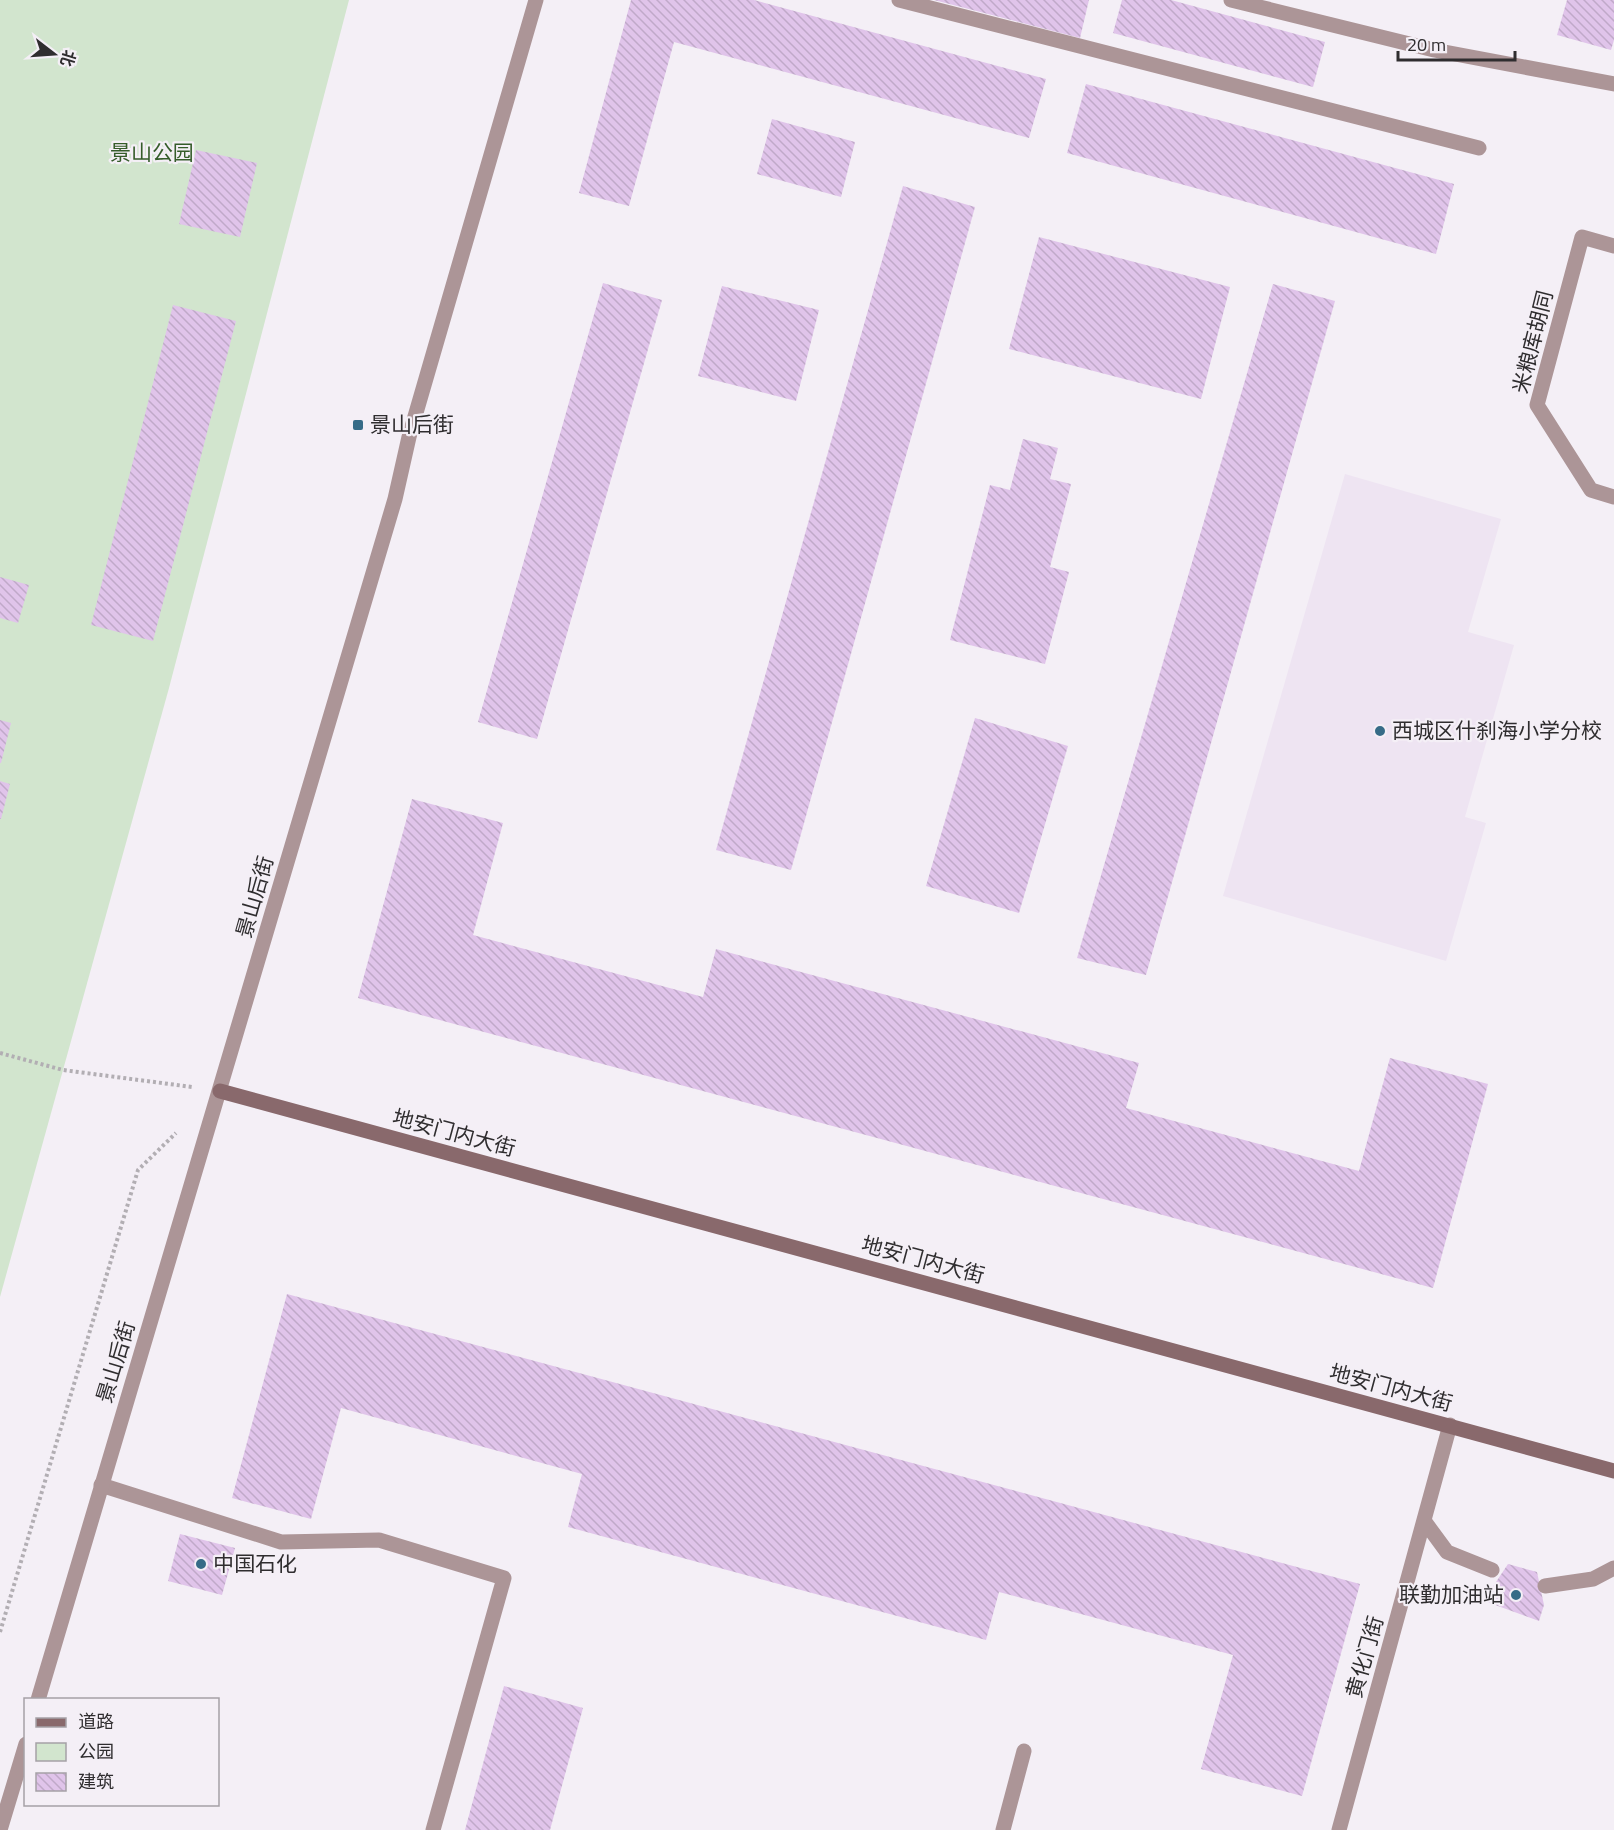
<svg xmlns="http://www.w3.org/2000/svg" width="1614" height="1830" font-family="'Titillium Web','Noto Sans SC',sans-serif">
	<style>
		.built { fill: #eee4f2 }
		.park { fill: #d2e5ce }
		.building { fill: url(#building-back-hatch) }
		.lines { fill: none; stroke-linecap: round; stroke-linejoin: round }
		.path { stroke: #b2aeb3; stroke-width: 4; stroke-dasharray: 3 3; stroke-linecap: butt }
		.service { stroke: #ac9597; stroke-width: 15 }
		.tertiary { stroke: #ac9597; stroke-width: 15 }
		.secondary { stroke: #89696c; stroke-width: 15 }
		.poi-dot { fill: #366b87; stroke: #f4eff6; stroke-width: 2 }
		.labels { text-anchor: middle; stroke-width: 4.5; stroke-linejoin: round; paint-order: stroke }
		.park-label { font-size: 21px; fill: #355c2a; stroke: #f4eff6 }
		.street-label { font-size: 21px; fill: #2f2d2f; stroke: #f4eff6 }
		.poi-label { font-size: 21px; fill: #2f2d2f; stroke: #f4eff6; text-anchor: start }
	</style>
	<defs>
		<pattern id="building-back-hatch" width="6" height="6" patternUnits="userSpaceOnUse" patternTransform="scale(1.5)"><rect width="6" height="6" fill="#e0c4ea"/><path d="M-1 5l2 2M0 0l6 6M5-1l2 2" fill="none" stroke="#c0a9c9"/></pattern>
	</defs>
	<rect width="100%" height="100%" fill="#f4eff6"/>
	<path class="built" d="M1345 474 1501 519 1468 632 1514 645 1465 817 1486 823 1446 961 1223 896Z"/>
	<path class="park" d="M0 0H349L169 688 0 1297Z"/>
	<g class="building">
		<path d="M631 0H754L1046 79 1029 138 674 42 629 206 579 193Z"/>
		<path d="M934 0H1089L1080 38Z"/>
		<path d="M1122 0H1171L1325 42 1313 87 1113 33Z"/>
		<path d="M1567 0H1614V40L1611 50 1557 35Z"/>
		<path d="M1086 84 1454 184 1436 254 1067 153Z"/>
		<path d="M772 119 855 142 841 197 757 174Z"/>
		<path d="M196 150 257 163 240 237 179 224Z"/>
		<path d="M903 186 975 207 791 870 716 850Z"/>
		<path d="M1039 237 1230 287 1201 399 1009 349Z"/>
		<path d="M603 283 662 300 537 739 478 722Z"/>
		<path d="M1273 284 1335 301 1146 975 1077 958Z"/>
		<path d="M722 286 819 310 796 401 698 376Z"/>
		<path d="M173 305 236 321 153 641 91 625Z"/>
		<path d="M1023 439 1058 448 1050 479 1071 484 1050 567 1069 572 1045 664 950 640 990 485 1010 490Z"/>
		<path d="M0 577 29 585 18 623 0 618Z"/>
		<path d="M975 718 1068 746 1019 913 926 886Z"/>
		<path d="M0 720 11 723 1 763H0Z"/>
		<path d="M0 781 10 784 1 819H0Z"/>
		<path d="M412 799 503 823 473 935 703 997 716 949 1139 1063 1126 1108 1359 1171 1390 1058 1488 1084 1433 1288 358 998Z"/>
		<path d="M287 1294 1360 1584 1302 1796 1201 1769 1233 1655 999 1592 986 1640 568 1527 582 1474 341 1408 311 1519 232 1498Z"/>
		<path d="M180 1534 235 1548 222 1595 168 1581Z"/>
		<path d="M1508 1564 1537 1572 1544 1605 1539 1621 1487 1602 1492 1588Z"/>
		<path d="M504 1686 583 1708 550 1830H465Z"/>
	</g>
	<g class="lines">
		<g class="path">
			<path d="M0 1053 63 1070 192 1087"/>
			<path d="M0 1632 138 1170 176 1133"/>
		</g>
		<g class="service">
			<path d="M899 0 1479 148"/>
			<path d="M1231 0 1434 50 1614 84"/>
			<path d="M1614 246 1582 237 1537 405 1591 490 1614 497"/>
			<path d="M101 1485 281 1542 379 1540 504 1578 433 1830"/>
			<path d="M1425 1522 1447 1552 1492 1570"/>
			<path d="M1545 1586 1593 1579 1614 1568"/>
			<path d="M1003 1830 1024 1751"/>
			<path d="M1339 1830 1450 1425"/>
		</g>
		<g class="tertiary">
			<path d="M38 1700 395 499 409 437 536 0"/>
			<path d="M0 1830 26 1744"/>
		</g>
		<path class="secondary" d="M220 1091 1614 1471"/>
	</g>
	<g class="poi-dot">
		<rect x="352" y="419" width="12" height="12" rx="3"/>
		<circle cx="1380" cy="731" r="6"/>
		<circle cx="201" cy="1564" r="6"/>
		<circle cx="1516" cy="1595" r="6"/>
	</g>
	<g class="labels">
		<g class="park-label">
			<text x="152" y="160">景山公园</text>
		</g>
		<g class="street-label">
			<text transform="translate(1533 342) rotate(-76)" y="7">米粮库胡同</text>
			<text transform="translate(255 897) rotate(-74)" y="7">景山后街</text>
			<text transform="translate(454 1133) rotate(15)" y="7">地安门内大街</text>
			<text transform="translate(923 1260) rotate(15)" y="7">地安门内大街</text>
			<text transform="translate(116 1362) rotate(-73)" y="7">景山后街</text>
			<text transform="translate(1391 1388) rotate(15)" y="7">地安门内大街</text>
			<text transform="translate(1365 1657) rotate(-74)" y="7">黄化门街</text>
		</g>
		<g class="poi-label">
			<text x="370" y="432">景山后街</text>
			<text x="1392" y="738">西城区什刹海小学分校</text>
			<text x="213" y="1571">中国石化</text>
			<text x="1504" y="1602" text-anchor="end">联勤加油站</text>
		</g>
	</g>
	<rect x="24" y="1698" width="195" height="108" fill="#f4eff6" stroke="#a5a1a6" stroke-width="1.5"/>
	<rect x="36" y="1718" width="30" height="9" fill="#89696c" stroke="#a5a1a6" stroke-width="1.5"/>
	<text x="78" y="1728" font-size="18" fill="#2f2d2f">道路</text>
	<rect x="36" y="1743" width="30" height="18" fill="#d2e5ce" stroke="#a5a1a6" stroke-width="1.5"/>
	<text x="78" y="1758" font-size="18" fill="#2f2d2f">公园</text>
	<rect x="36" y="1773" width="30" height="18" fill="url(#building-back-hatch)" stroke="#a5a1a6" stroke-width="1.5"/>
	<text x="78" y="1788" font-size="18" fill="#2f2d2f">建筑</text>
	<g transform="translate(54 54) rotate(107)" stroke="#f4eff6" stroke-width="4.5" paint-order="stroke">
	<path d="M0-4.5L10 22L0 15L-10 22Z" fill="#2f2d2f"/>
	<text y="-9" font-size="16" font-weight="bold" text-anchor="middle" fill="#2f2d2f">北</text>
	</g>
	<path d="M1398 51v9h117v-9" fill="none" stroke="#2f2d2f" stroke-width="3"/>
	<text x="1407" y="51" font-size="18" fill="#2f2d2f" stroke="#f4eff6" stroke-width="4.5" paint-order="stroke">20 m</text>
</svg>
